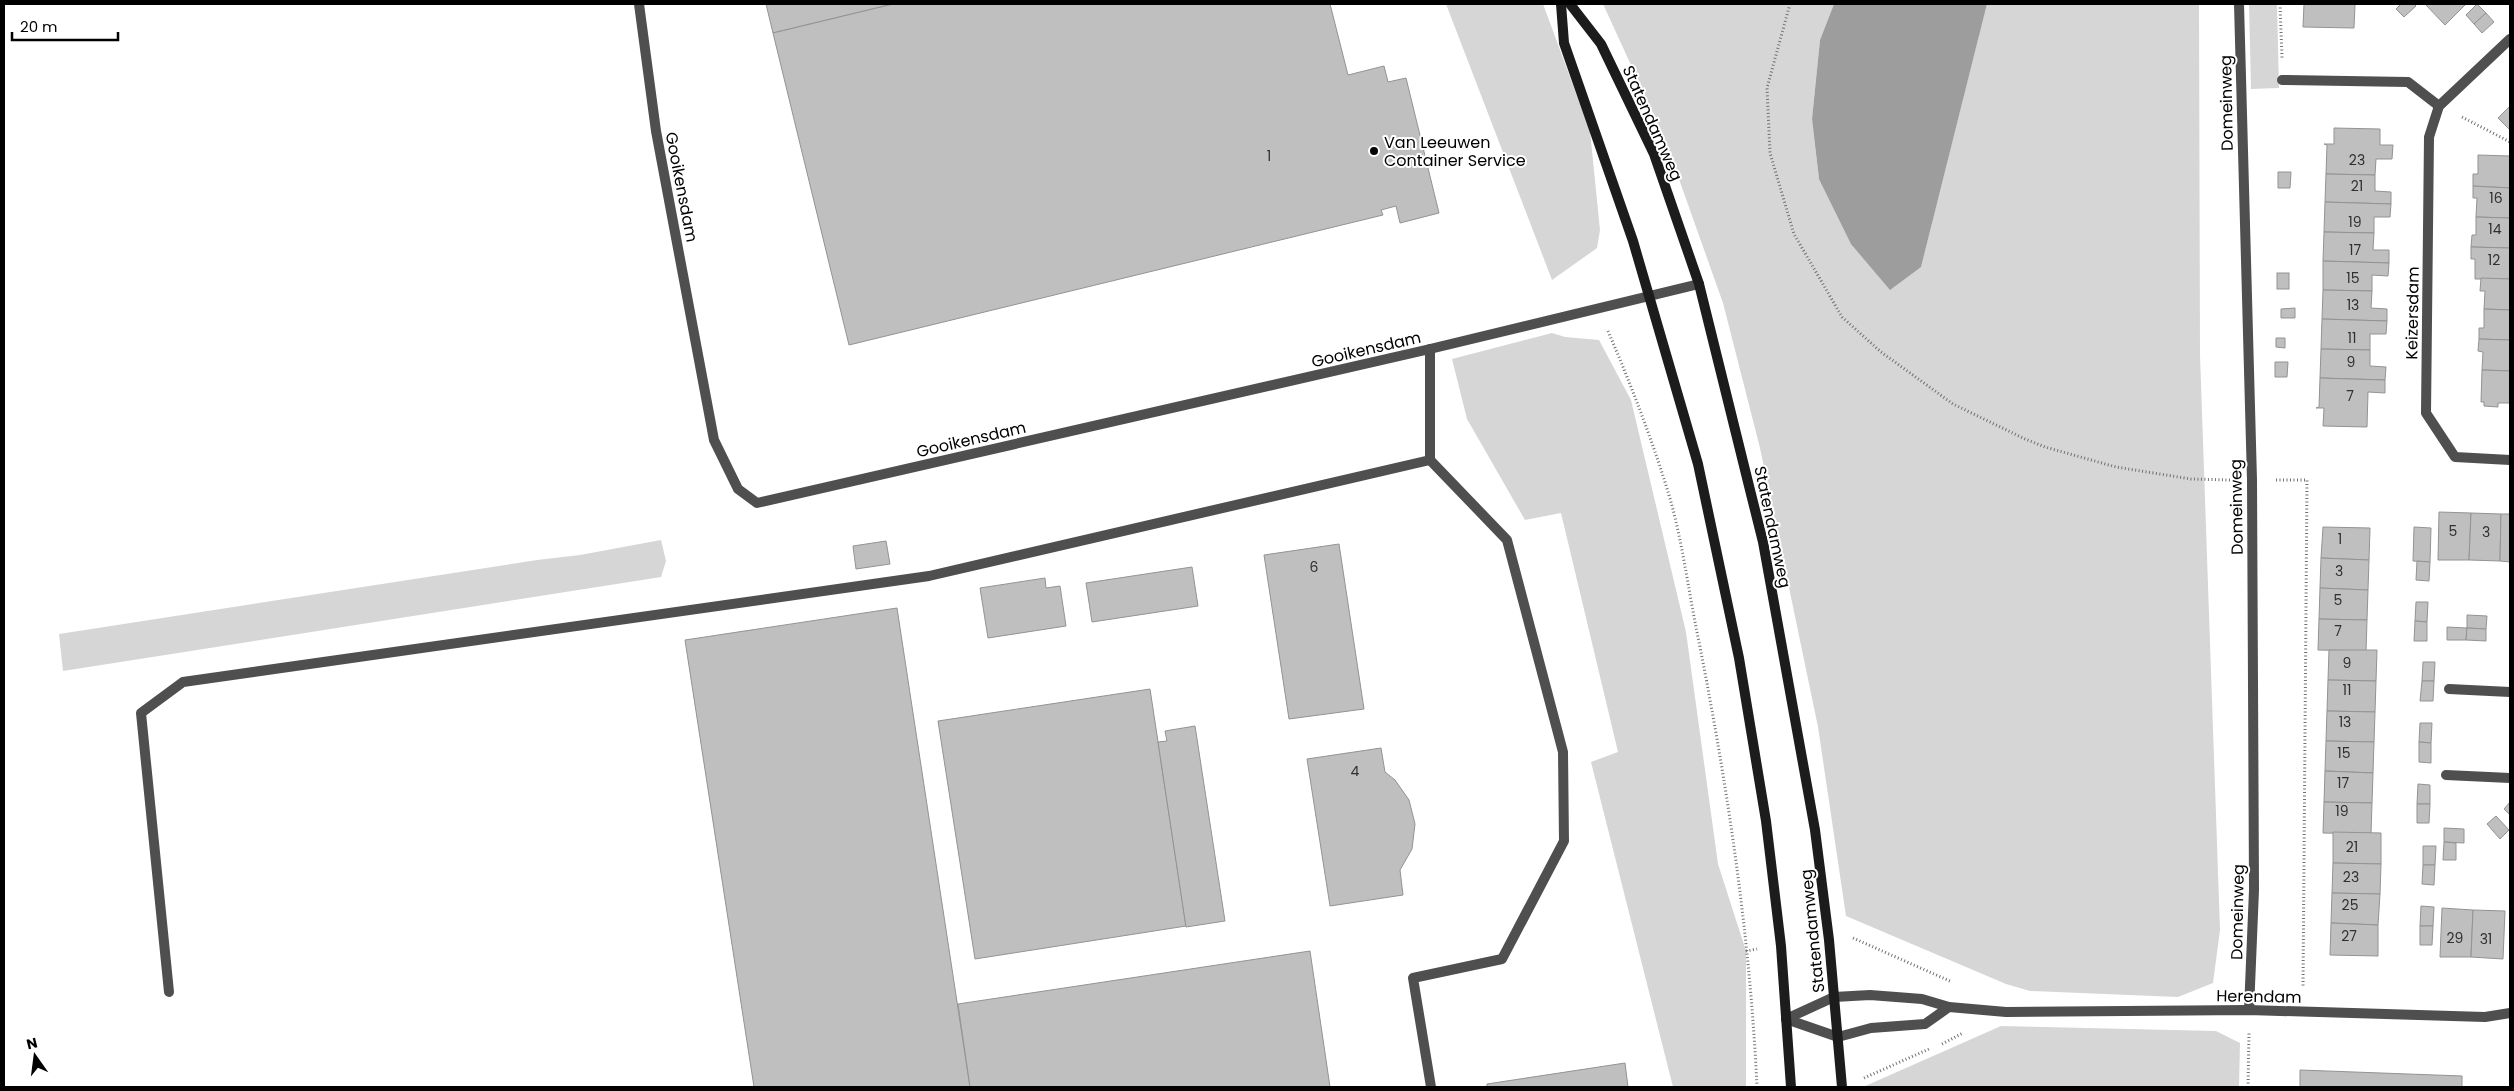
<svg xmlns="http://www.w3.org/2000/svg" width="2514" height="1091" font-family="Poppins,sans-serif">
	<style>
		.green { fill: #d6d6d6 }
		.water { fill: #9d9d9d }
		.building { fill: #bfbfbf; stroke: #939393 }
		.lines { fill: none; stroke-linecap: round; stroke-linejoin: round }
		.path { stroke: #717171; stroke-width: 3; stroke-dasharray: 1 2.5; stroke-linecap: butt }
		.lane { stroke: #4f4f4f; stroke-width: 10 }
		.street { stroke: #4f4f4f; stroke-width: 10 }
		.secondary { stroke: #1c1c1c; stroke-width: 10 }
		.poi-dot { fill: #000; stroke: #fff; stroke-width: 2 }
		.labels { text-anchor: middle; stroke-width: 4; stroke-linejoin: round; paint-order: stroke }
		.number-label { font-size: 14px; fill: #303030 }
		.street-label { font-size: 16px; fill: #000; stroke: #fff }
		.poi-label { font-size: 16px; fill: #000; stroke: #fff; text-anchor: start }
	</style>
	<rect width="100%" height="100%" fill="#fff"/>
	<g class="green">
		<path d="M1446 4H1543L1590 131 1600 230 1597 248 1552 280Z"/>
		<path d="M1603 4H1834L1820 40 1812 119 1819 179 1921 266 1987 4H2199L2200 355 2220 930 2213 983 2178 997 2030 991 2006 984 1846 916 1818 727 1760 448 1723 303 1664 137Z"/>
		<path d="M2249 4H2277L2279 88 2251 89Z"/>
		<path d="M1552 333 1565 337 1599 340 1631 400 1686 632 1718 864 1746 951V1087H1673L1591 762 1618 752 1561 513 1525 520 1467 419 1452 359Z"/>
		<path d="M661 540 666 561 661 577 63 671 59 634 537 560 580 555Z"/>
		<path d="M2001 1026 2216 1031 2240 1043 2239 1087H1863Z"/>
	</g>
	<path class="water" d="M1834 4H1987L1921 267 1890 290 1851 244 1819 179 1812 119 1820 40Z"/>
	<g class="building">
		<path d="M766 4H893L773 33Z"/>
		<path d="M893 4H1330L1348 75 1384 66 1388 82 1406 78 1439 213 1400 223 1396 206 1381 210 1383 215 849 345 773 33Z"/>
		<path d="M2304 4H2355L2354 28 2303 27Z"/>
		<path d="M2401 4H2414L2416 6 2404 17 2396 9Z"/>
		<path d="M2425 4H2466L2445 25Z"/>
		<path d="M2477 4 2486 13 2474 24 2466 15Z"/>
		<path d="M2486 13 2494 22 2482 33 2474 24Z"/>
		<path d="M2510 106V130L2498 118Z"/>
		<path d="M2334 128 2380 129V145H2393L2392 159H2376L2375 175 2326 174 2327 145 2324 144H2334Z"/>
		<path d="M2478 155 2510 156V188L2473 186V174H2478Z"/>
		<path d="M2278 172H2291L2290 188H2278Z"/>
		<path d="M2326 174 2375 175V191L2391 192V204L2325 202Z"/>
		<path d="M2473 186 2510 188V218L2476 217 2477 198H2473Z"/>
		<path d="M2325 202 2391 204 2390 217H2374V233L2324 232Z"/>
		<path d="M2476 217 2510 218V248L2471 247 2472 235H2476Z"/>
		<path d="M2324 232 2374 233 2373 250H2389V263L2323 261Z"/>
		<path d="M2471 247 2510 248V279H2475V259H2471Z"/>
		<path d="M2323 261 2389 263 2388 276 2372 275V291L2323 290Z"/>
		<rect x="2277" y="273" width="12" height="16"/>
		<path d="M2481 278 2510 279V310L2484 309 2485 291H2480Z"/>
		<path d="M2323 290 2372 291 2371 308 2387 309V321L2322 319Z"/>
		<path d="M2295 308V318H2281V309Z"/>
		<path d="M2484 309 2510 310V340L2479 339V328H2484Z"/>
		<path d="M2322 319 2387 321 2386 334H2370V350L2321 349Z"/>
		<path d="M2276 338H2285V348L2276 347Z"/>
		<path d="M2479 339 2510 340V371L2482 370 2483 352 2478 351Z"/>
		<path d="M2321 349 2370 350V366L2386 367 2385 380 2320 378Z"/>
		<path d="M2275 362H2288L2287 377H2275Z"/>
		<path d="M2482 370 2510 371V403H2498V407L2484 406V402H2481Z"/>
		<path d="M2320 378 2385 380V393L2368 392 2367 427 2323 426 2324 408H2316L2319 407Z"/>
		<path d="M2439 512 2471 513 2469 560H2438Z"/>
		<path d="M2471 513 2501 514 2500 561 2469 560Z"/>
		<path d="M2501 514H2510V562L2500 561Z"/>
		<path d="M2323 527 2370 528 2369 560 2321 558Z"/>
		<path d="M2414 527 2431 528 2430 562 2413 561Z"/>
		<path d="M886 541 890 564 856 569 853 546Z"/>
		<path d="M1339 544 1364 709 1289 719 1264 555Z"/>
		<path d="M2321 558 2369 560 2368 590 2320 588Z"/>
		<path d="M2417 561 2430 562 2429 581 2416 580Z"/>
		<path d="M1192 567 1198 606 1092 622 1086 583Z"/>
		<path d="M1045 578 1046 588 1060 586 1066 626 988 638 980 588Z"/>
		<path d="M2320 588 2368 590 2367 620 2319 619Z"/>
		<path d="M2416 602H2428L2427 622 2415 621Z"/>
		<path d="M897 608 970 1087H754L685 640Z"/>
		<path d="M2467 615 2487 616 2486 629 2467 628Z"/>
		<path d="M2319 619 2367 620 2366 651 2318 650Z"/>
		<path d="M2415 621 2427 622V641H2414Z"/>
		<path d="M2447 627 2467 628 2466 640H2447Z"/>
		<path d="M2467 628 2486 629V641L2466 640Z"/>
		<path d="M2329 650H2377L2376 681 2328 680Z"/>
		<path d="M2423 662H2435L2434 681H2422Z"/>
		<path d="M2328 680 2376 681 2375 712 2327 711Z"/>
		<path d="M2422 681H2434L2433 701H2420Z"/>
		<path d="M1150 689 1186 926 975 959 938 721Z"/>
		<path d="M2327 711 2375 712 2374 742 2326 741Z"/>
		<path d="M2420 723H2432L2431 743 2419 742Z"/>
		<path d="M1195 726 1225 921 1186 927 1158 742 1167 741 1165 731Z"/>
		<path d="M2326 741 2374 742 2373 773 2325 771Z"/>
		<path d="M2419 742 2431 743V763L2419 762Z"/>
		<path d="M1381 748 1385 772 1395 780 1409 800 1415 824 1412 849 1400 870 1403 895 1330 906 1307 759Z"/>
		<path d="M2325 771 2373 773 2372 803 2324 802Z"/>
		<path d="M2418 784 2430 785V804H2417Z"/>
		<path d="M2324 802 2372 803 2371 834 2323 833Z"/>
		<path d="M2510 802V815L2504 809Z"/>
		<path d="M2417 804H2430L2429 823H2417Z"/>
		<path d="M2496 816 2509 830 2500 839 2487 824Z"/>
		<path d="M2444 828 2464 829V843L2444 842Z"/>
		<path d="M2333 832 2381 833V864L2333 863Z"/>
		<path d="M2444 842 2456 843V860H2443Z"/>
		<path d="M2423 846H2436L2435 865H2423Z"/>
		<path d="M2333 863 2381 864 2380 894 2332 893Z"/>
		<path d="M2423 865H2435L2434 885 2422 884Z"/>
		<path d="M2332 893 2380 894 2378 925 2331 923Z"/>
		<path d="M2421 906 2434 907 2433 926H2420Z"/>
		<path d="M2442 908 2473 910 2471 957H2440Z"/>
		<path d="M2473 910 2505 911 2503 959 2471 957Z"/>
		<path d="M2331 923 2378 925V956L2330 955Z"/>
		<path d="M2420 926H2433L2432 945H2420Z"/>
		<path d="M1310 951 1330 1087H970L958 1004Z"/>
		<path d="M1625 1063 1628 1087H1487V1084Z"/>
		<path d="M2300 1070 2462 1076V1087H2300Z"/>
	</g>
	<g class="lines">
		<g class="path">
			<path d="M1790 4 1767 88 1770 153 1794 234 1842 317 1881 352 1953 404 2025 439 2045 447 2116 467 2191 479 2230 480"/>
			<path d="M2280 4 2282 58"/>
			<path d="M2462 117 2510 142"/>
			<path d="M1608 331C1631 385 1652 439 1669 495 1682 539 1688 588 1697 632 1727 782 1750 935 1757 1087"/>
			<path d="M2276 480H2307L2303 988"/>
			<path d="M1853 938 1952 982"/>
			<path d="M1746 951 1757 949"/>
			<path d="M1942 1044 1963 1033"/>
			<path d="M1864 1078 1929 1049"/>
			<path d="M2248 1087 2249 1033"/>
		</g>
		<g class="lane">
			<path d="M2282 80 2408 82 2439 106"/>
			<path d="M1430 349V460L1507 540 1563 752 1564 841 1502 959 1413 978 1431 1087"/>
			<path d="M2449 689 2510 692"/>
			<path d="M2446 775 2510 778"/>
			<path d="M169 992 141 713 183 682 929 576 1430 460"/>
		</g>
		<g class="street">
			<path d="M639 4 656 131 714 440 738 489 757 503 1430 349 1699 284"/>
			<path d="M2239 4 2252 480 2254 890 2249 1010"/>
			<path d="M2510 39 2439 106 2429 137 2426 413 2455 457 2510 460"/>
			<path d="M1786 1019 1834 997 1870 995 1922 999 1949 1007 2006 1012 2249 1010 2485 1017 2510 1013"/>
			<path d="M1786 1019 1838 1037 1871 1028 1925 1024 1949 1007"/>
		</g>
		<g class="secondary">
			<path d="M1561 4 1564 43 1633 241 1698 464 1739 658 1766 821 1781 946 1791 1087"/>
			<path d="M1570 4 1601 44 1654 154 1699 284 1749 486 1763 542 1815 830 1829 940 1842 1087"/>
		</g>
	</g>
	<circle class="poi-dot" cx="1374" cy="151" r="5"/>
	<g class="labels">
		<g class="number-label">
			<text x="1269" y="161">1</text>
			<text x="2357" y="165">23</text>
			<text x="2357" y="191">21</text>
			<text x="2496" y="203">16</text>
			<text x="2355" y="227">19</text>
			<text x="2495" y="234">14</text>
			<text x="2355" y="255">17</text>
			<text x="2494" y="265">12</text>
			<text x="2353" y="283">15</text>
			<text x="2353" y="310">13</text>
			<text x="2352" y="343">11</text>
			<text x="2351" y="367">9</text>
			<text x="2350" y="401">7</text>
			<text x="2453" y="536">5</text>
			<text x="2486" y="537">3</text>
			<text x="2340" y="544">1</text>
			<text x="1314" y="572">6</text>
			<text x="2339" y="576">3</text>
			<text x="2338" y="605">5</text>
			<text x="2338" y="636">7</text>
			<text x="2347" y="668">9</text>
			<text x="2347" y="695">11</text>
			<text x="2345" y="727">13</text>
			<text x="2344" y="758">15</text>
			<text x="1355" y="776">4</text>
			<text x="2343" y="788">17</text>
			<text x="2342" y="816">19</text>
			<text x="2352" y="852">21</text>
			<text x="2351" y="882">23</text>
			<text x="2350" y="910">25</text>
			<text x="2349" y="941">27</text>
			<text x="2455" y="943">29</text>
			<text x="2486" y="944">31</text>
		</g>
		<g class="street-label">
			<text transform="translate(2226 103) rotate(-91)" y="6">Domeinweg</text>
			<text transform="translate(1653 123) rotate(66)" y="6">Statendamweg</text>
			<text transform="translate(682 187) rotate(79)" y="6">Gooikensdam</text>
			<text transform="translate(2412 313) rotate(-89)" y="6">Keizersdam</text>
			<text transform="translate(1366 349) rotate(-13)" y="6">Gooikensdam</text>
			<text transform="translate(971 439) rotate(-13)" y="6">Gooikensdam</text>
			<text transform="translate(2236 507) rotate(-91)" y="6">Domeinweg</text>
			<text transform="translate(1773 527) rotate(78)" y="6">Statendamweg</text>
			<text transform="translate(2237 912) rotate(-89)" y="6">Domeinweg</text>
			<text transform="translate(1812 931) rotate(-96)" y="6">Statendamweg</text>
			<text transform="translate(2259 996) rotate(1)" y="6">Herendam</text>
		</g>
		<g class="poi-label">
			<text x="1384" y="148">Van Leeuwen<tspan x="1384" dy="18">Container Service</tspan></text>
		</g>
	</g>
	<rect width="2514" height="1091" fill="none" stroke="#000000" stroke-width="10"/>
	<g transform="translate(35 1056) rotate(346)" stroke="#ffffff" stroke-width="4" paint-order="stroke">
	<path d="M0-4L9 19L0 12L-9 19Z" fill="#000000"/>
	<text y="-8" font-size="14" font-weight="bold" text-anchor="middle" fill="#000000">N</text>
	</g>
	<path d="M12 32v8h106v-8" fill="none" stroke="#000000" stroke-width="2.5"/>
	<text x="20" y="32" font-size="15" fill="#000000" stroke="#ffffff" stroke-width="4" paint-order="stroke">20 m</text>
</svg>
